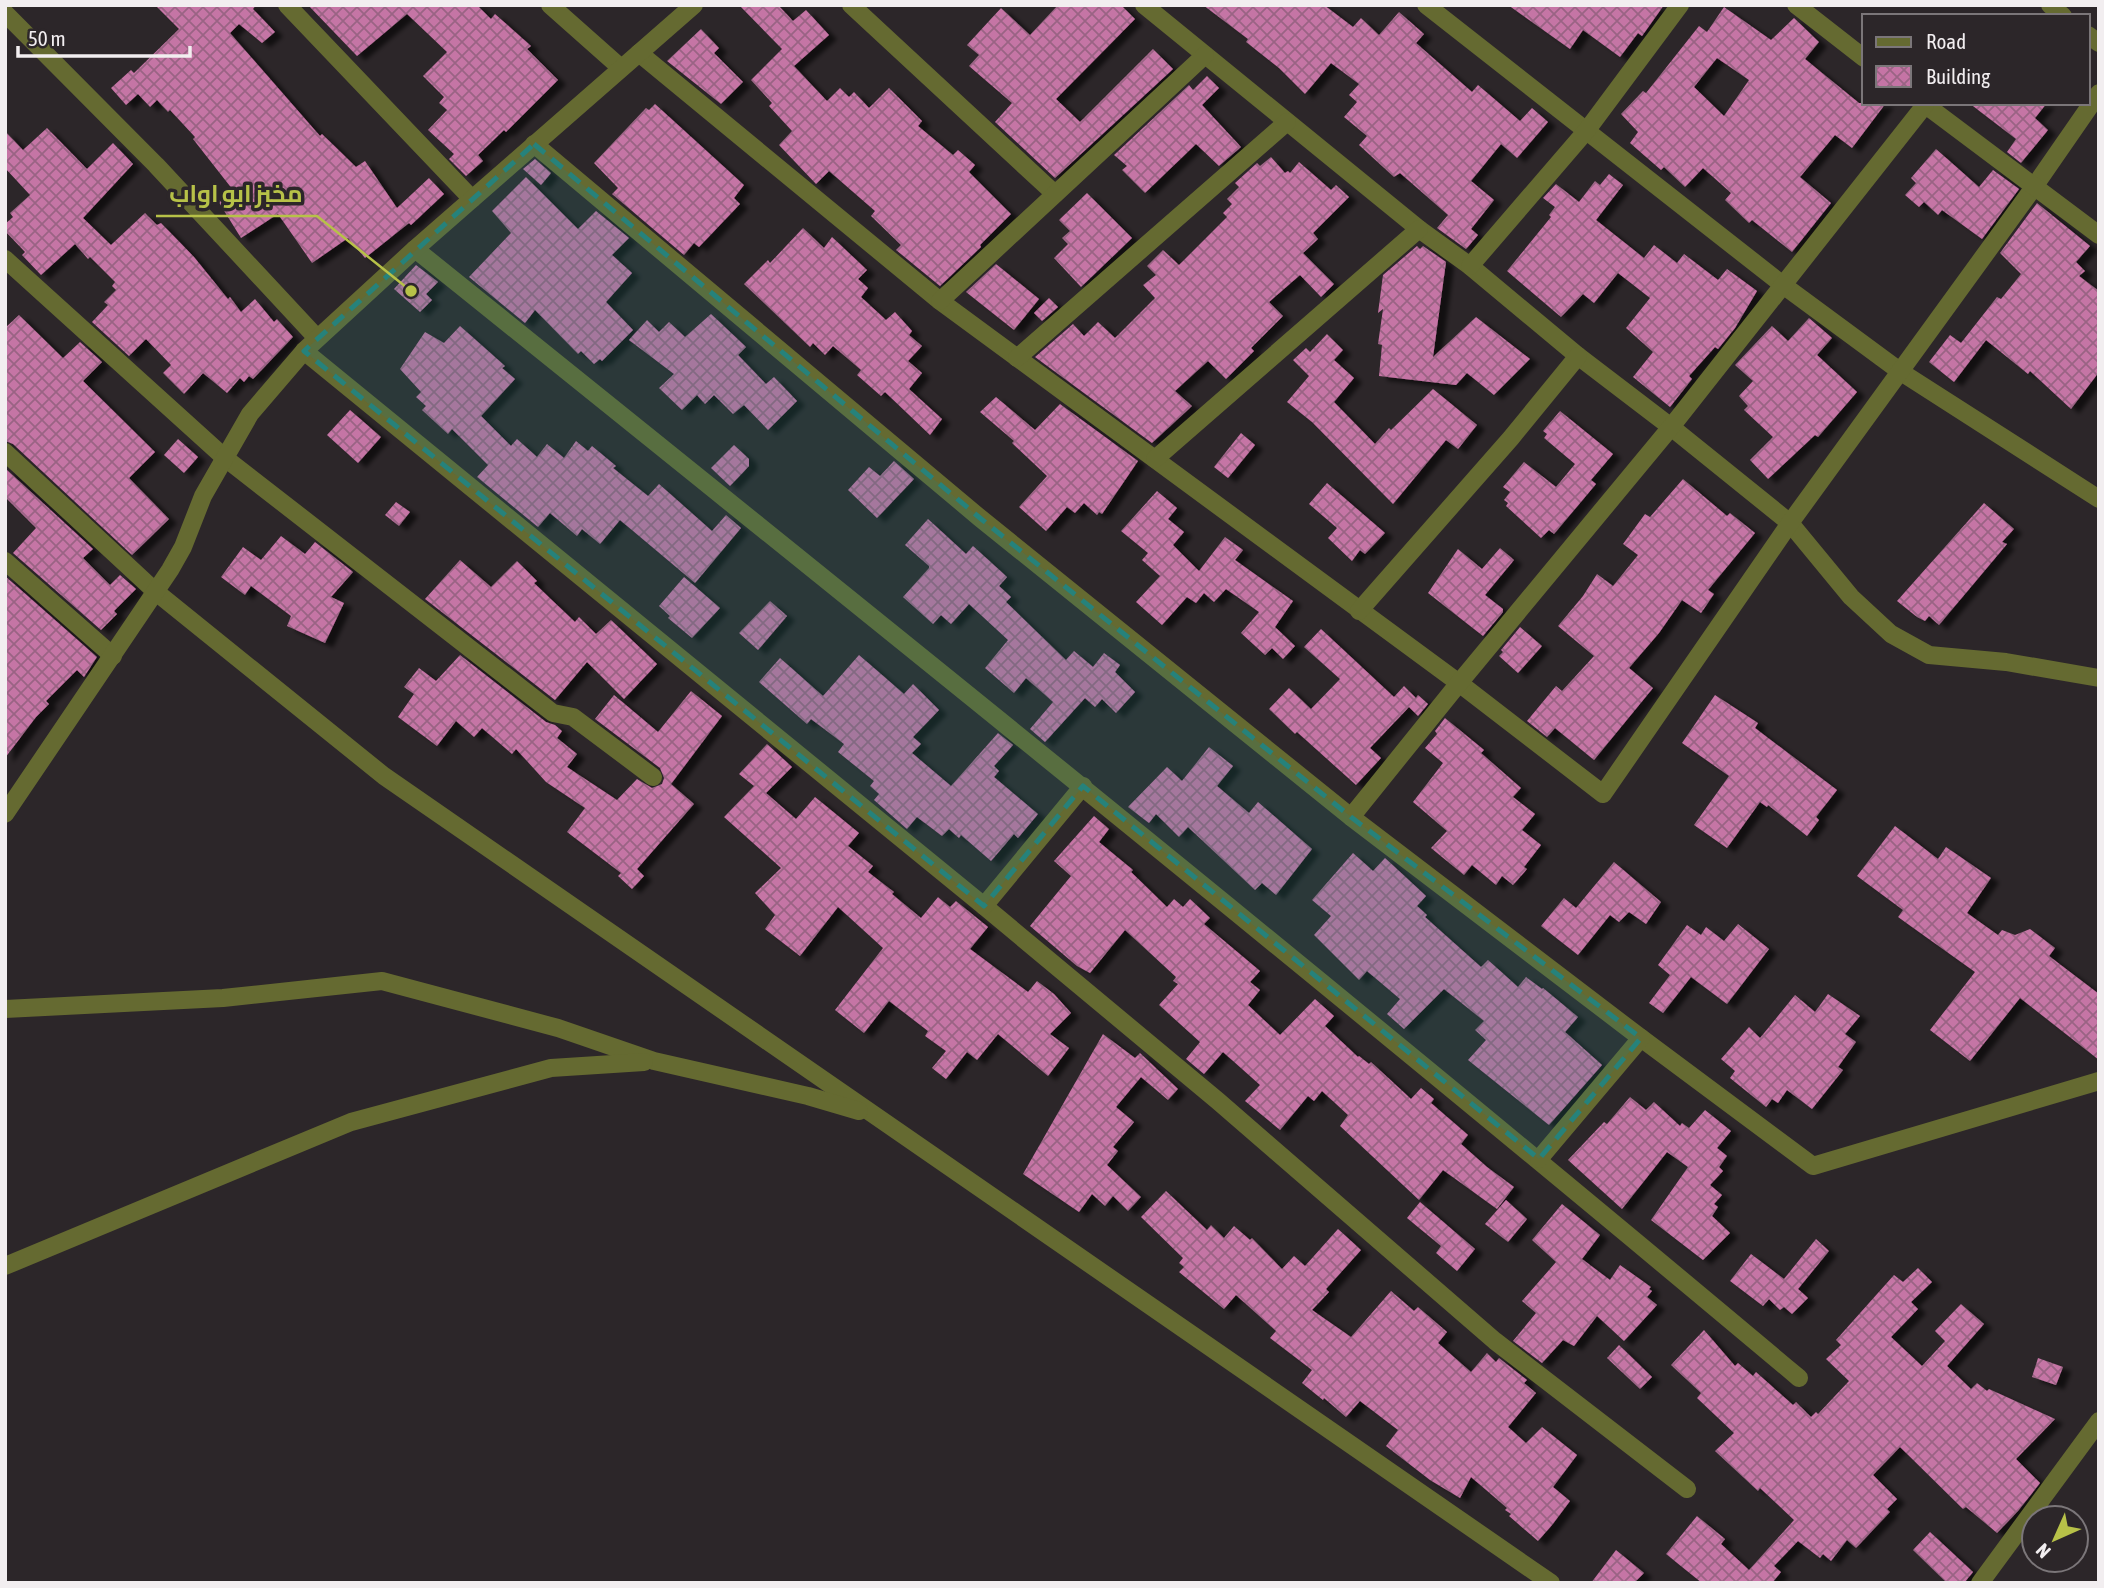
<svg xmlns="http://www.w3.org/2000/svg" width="2104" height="1588" font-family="'Asap Condensed',Cairo,sans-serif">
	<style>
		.building { fill: url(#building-cross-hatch); fill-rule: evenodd; filter: url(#shadow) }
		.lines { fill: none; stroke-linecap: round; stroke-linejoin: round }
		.minor { stroke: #656a31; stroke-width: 18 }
		.marked { fill: #26827b; fill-opacity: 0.2; stroke: #26827b; stroke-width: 5; stroke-dasharray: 14 9; stroke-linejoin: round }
		.leader { fill: none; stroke: #b7c148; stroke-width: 2.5 }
		.callout-dot { fill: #b7c148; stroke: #2c2629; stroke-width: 2.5 }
		.callout-label { font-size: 24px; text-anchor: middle; font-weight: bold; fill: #b7c148; stroke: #2c2629; stroke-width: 7; stroke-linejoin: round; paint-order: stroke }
	</style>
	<defs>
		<pattern id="building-cross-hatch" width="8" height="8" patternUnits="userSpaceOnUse" patternTransform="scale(1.75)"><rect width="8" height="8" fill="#c574a5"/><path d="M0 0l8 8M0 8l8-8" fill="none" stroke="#9a6484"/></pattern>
		<filter id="shadow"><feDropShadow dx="8" dy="4.5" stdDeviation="2" flood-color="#0009"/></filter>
	</defs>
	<rect width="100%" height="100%" fill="#2c2629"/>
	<g class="building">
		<path d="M155 5H256L253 9 275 32 262 43 239 24 230 33 320 136 322 134 356 167 365 161 397 208 429 178 444 194 411 225 409 223 365 258 348 238 312 263 278 214 241 238 218 201 233 190 193 139 195 137 170 110 168 112 157 100 150 107 138 94 126 105 111 88 131 70 134 73 179 29Z"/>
		<path d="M308 5H477L491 19 495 14 531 46 527 49 558 80 506 132 504 130 478 155 483 161 466 176 449 159 454 154 428 130 447 110 439 103 444 97 423 76 447 52 407 14 357 56Z"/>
		<path d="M739 5H778L793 21 806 10 829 35 794 66 827 101 840 88 849 97 854 92 869 108 889 88 922 121 918 126 953 155 958 150 975 165 969 172 1011 214 980 245 981 247 940 286 896 250 901 245 871 216 875 211 829 171 816 184 779 145 792 131 769 106 772 103 751 80 782 49Z"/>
		<path d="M1058 5H1121L1135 19 1056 99 1080 122 1153 49 1173 69 1055 178 995 122 1012 103 969 66 979 55 967 45 1001 8 1030 35Z"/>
		<path d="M1203 5H1324L1353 27 1361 18 1379 35 1399 12 1424 34 1416 43 1472 92 1478 85 1520 121 1532 108 1548 122 1517 158 1501 144 1471 181 1494 200 1471 229 1478 235 1466 249 1437 228 1448 215 1400 173 1394 177 1359 145 1367 136 1344 117 1357 102 1349 95 1359 84 1331 63 1305 94 1279 68 1246 42 1248 39Z"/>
		<path d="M1508 5H1664L1642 36 1638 33 1620 57 1583 30 1570 49Z"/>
		<path d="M1724 7 1771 40 1794 18 1819 42 1805 59 1859 103H1886L1852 148 1835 135 1800 177 1831 203 1792 252 1752 220 1749 223 1725 200 1731 193 1703 168 1685 187 1664 167 1661 170 1630 143 1638 132 1621 114 1643 91 1646 93 1699 26 1707 32ZM1717 58 1749 80 1724 116 1694 87Z"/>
		<path d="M701 29 719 48 714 53 743 82 721 104 667 61Z"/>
		<path d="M1207 76 1219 88 1202 105 1241 147 1219 166 1196 144 1145 193 1122 170 1127 166 1114 155 1189 85 1193 90Z"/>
		<path d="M1969 103H2047L2035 118 2048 130 2021 163 2007 152 2016 139Z"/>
		<path d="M655 104 744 185 734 198 740 204 699 247 694 243 684 255 612 194 618 188 594 163 646 108 649 110Z"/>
		<path d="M47 128 87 169 113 143 133 164 83 218 111 245 145 213 157 225 161 223 194 257 228 299 230 297 241 312 255 299 274 322 277 319 293 337 253 379 249 376 244 382 240 378 227 393 203 373 184 394 163 373 171 365 146 339 129 356 92 322 108 305 104 302 116 290 112 286 115 282 90 257 88 259 75 244 41 275 22 255 25 252 5 231V224L13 217 10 213 30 195 5 168V131L23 150Z"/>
		<path d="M1936 149 1979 187 1993 170 2019 189 1982 239 1942 210 1938 215 1924 202 1919 207 1905 195 1916 183 1911 178Z"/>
		<path d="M1271 157 1285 173 1288 171 1290 173 1299 162 1331 190 1336 185 1349 197 1313 233 1318 239 1303 253 1334 284 1321 297 1300 275 1269 302 1283 316 1251 348 1254 351 1226 379 1208 361 1175 391 1192 406 1152 443 1035 357 1073 324 1084 336 1098 322 1115 338 1155 298 1143 285 1156 275 1147 266 1163 250 1179 265 1227 217 1223 213 1232 204 1227 199 1239 187 1235 183 1257 163 1260 166Z"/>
		<path d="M535 159 551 173 541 185 523 169Z"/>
		<path d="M1609 174 1623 185 1596 220 1644 258 1654 245 1677 263 1684 254 1718 280 1727 269 1757 291 1735 328 1718 349 1715 347 1689 376 1692 379 1670 407 1633 377 1653 352 1626 328 1650 298 1618 273 1594 303 1583 294 1561 317 1507 271 1551 217 1549 215 1555 207 1543 198 1556 184 1579 202 1595 181 1600 185Z"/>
		<path d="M526 177 578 229 596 211 629 238 612 255 632 273 606 302 633 330 602 361 600 359 594 364 581 351 578 354 535 310 525 323 469 277 511 233 492 211Z"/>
		<path d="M1087 193 1132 238 1081 287 1054 258 1068 244 1062 238 1070 231 1059 220Z"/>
		<path d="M2037 203 2090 246 2076 262 2085 271 2079 276 2099 291V372L2071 409 2030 371 2028 374 1986 340 1954 382 1929 362 1950 335 1961 343 1997 297 2001 299 2021 274 2000 253Z"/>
		<path d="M803 228 824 248 832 237 867 270 858 279 868 288 861 297 886 320 895 312 912 331 909 335 922 346 908 361 922 373 909 389 942 419 930 435 885 392 881 396 857 375 861 370 833 346 825 355 813 343 810 347 744 284 768 260 770 263Z"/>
		<path d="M1417 246 1420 249 1423 246 1446 262 1433 357 1476 317 1530 359 1494 395 1467 373 1456 385 1379 376 1382 345 1378 344 1383 309 1378 313 1383 275Z"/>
		<path d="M996 264 1039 299 1014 330 966 292Z"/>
		<path d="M416 265 438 282 426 294 432 300 420 312 394 289Z"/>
		<path d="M1049 298 1058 307 1042 321 1034 313Z"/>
		<path d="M711 314 746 347 738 355 766 384 774 377 797 401 768 430 744 405 733 414 714 395 705 404 697 395 682 410 659 388 674 374 629 340 647 320 659 332 669 322 685 337Z"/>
		<path d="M19 315 63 358 80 342 102 362 83 381 155 452 129 478 169 519 132 555 13 444 5 441V328Z"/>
		<path d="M1809 318 1832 338 1817 355 1857 392 1818 437 1815 435 1768 479 1750 460 1773 437 1744 410 1748 406 1739 396 1753 381 1735 365 1772 326 1788 341Z"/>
		<path d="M460 326 505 366 502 368 515 379 481 416 511 446 517 439 537 457 547 444 564 458 576 441 588 451 592 446 616 466 613 468 648 496 659 484 712 531 726 515 741 528 695 583 620 520 600 544 582 529 577 536 550 513 538 527 477 477 488 465 452 429 448 434 422 410 426 406 416 397 421 392 400 369 425 332 444 343Z"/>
		<path d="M1327 334 1343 350 1334 360 1354 378 1334 402 1375 444 1389 428 1391 430 1433 389 1477 425 1458 449 1446 440 1393 504 1312 422 1287 402 1309 376 1293 360 1306 348 1310 352Z"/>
		<path d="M996 397 1035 430 1060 404 1138 461 1102 514 1099 512 1097 515 1084 503 1075 513 1067 507 1046 531 1019 507 1047 476 1012 443 1014 441 980 412Z"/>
		<path d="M350 410 381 437 358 463 327 435Z"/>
		<path d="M1560 411 1613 454 1591 480 1596 484 1554 534 1549 530 1541 538 1506 506 1508 503 1504 500 1510 492 1503 487 1524 462 1556 487 1575 464 1544 438 1547 434 1543 431Z"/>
		<path d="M1241 433 1255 445 1228 478 1214 467Z"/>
		<path d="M178 439 198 457 184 473 164 455Z"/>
		<path d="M734 445 749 459V466L730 486 711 468Z"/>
		<path d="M894 461 914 479 877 518 848 490 869 467 880 476Z"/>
		<path d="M5 468 93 549 83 558 110 585 120 575 136 589 114 611 117 614 101 630 13 553 36 528 5 497Z"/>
		<path d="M1683 479 1727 516 1730 513 1755 533 1708 590 1714 594 1701 613 1682 600 1659 633 1629 668 1653 688 1594 760 1555 728 1547 737 1527 721 1556 686 1562 691 1594 656 1558 626 1583 596 1597 574 1613 586 1638 555 1623 544 1645 514 1650 517Z"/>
		<path d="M1327 483 1385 533 1365 554 1360 550 1352 561 1328 538 1337 528 1309 504Z"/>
		<path d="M1157 491 1177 508 1168 519 1184 532 1173 545 1199 571 1225 537 1243 550 1235 560 1293 601 1275 627 1295 646 1283 659 1272 648 1265 655 1241 633 1259 612 1226 589 1214 602 1204 593 1196 603 1187 597 1162 625 1136 602 1160 576 1142 560 1148 553 1121 531Z"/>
		<path d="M396 502 410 512 399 526 385 515Z"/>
		<path d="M1984 503 2014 529 2002 542 2007 544 1939 625 1929 616 1925 621 1917 617 1897 601Z"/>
		<path d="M928 519 966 554 973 546 1007 577 999 586 1011 597 1006 602 1066 660 1074 651 1093 667 1104 653 1120 665 1115 672 1135 692 1116 713 1102 699 1095 707 1085 698 1045 742 1030 729 1053 702 1026 678 1014 693 985 668 1008 640 969 604 951 624 941 615 933 624 903 597 929 568V566L905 545Z"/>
		<path d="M281 536 305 554 315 542 353 572 331 597 344 603 325 643 287 626 291 616 251 586 245 595 221 577 243 547 261 560Z"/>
		<path d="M1500 548 1514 560 1485 595 1503 609V612L1483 636 1428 593 1458 549 1482 569Z"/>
		<path d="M460 560 491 587 517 561 537 581 534 583 575 622 579 617 596 634 611 620 657 664 624 699 587 662 555 700 425 599Z"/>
		<path d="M5 576 97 657 84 677 77 670 46 701 49 704 36 717 5 758Z"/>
		<path d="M684 577 720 608 692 638 668 618 670 616 659 606Z"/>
		<path d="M770 601 787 616 758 650 739 633Z"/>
		<path d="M1520 627 1542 646 1518 673 1499 656 1503 652 1501 650Z"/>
		<path d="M1321 629 1394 697 1404 686 1416 698 1418 695 1428 704 1418 716 1409 707 1370 748 1381 758 1356 785 1297 732 1295 734 1269 709 1289 688 1311 709 1340 679 1304 647Z"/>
		<path d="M460 655 546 722 555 725 562 731 557 738 577 754 567 767 617 800 637 779 652 788 662 784 664 778 660 768 595 719 614 695 658 732 691 691 722 716 671 784 694 804 637 869 644 876 632 889 618 876 621 873 567 832 585 808 546 782 516 749 512 754 482 728 474 737 456 721 437 746 398 717 414 694 404 687 419 668 436 681Z"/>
		<path d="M859 655 904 694 913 684 939 710 913 737 921 744 912 753 951 786 998 733 1013 745 994 766 999 771 994 777 1038 814 1018 838 1014 834 991 861 961 835 959 838 949 829 942 836 917 817 907 829 874 800 879 794 870 786 874 781 838 752 844 744 811 719 807 724 759 682 780 658 823 696Z"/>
		<path d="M1715 695 1758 723 1755 728 1837 790 1816 817 1819 820 1807 836 1768 805 1767 807 1760 802 1727 848 1694 825 1729 776 1682 743Z"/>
		<path d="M1445 718 1484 750 1481 753 1521 788 1513 797 1535 814 1522 830 1541 845 1524 867 1527 869 1513 885 1502 876 1496 885 1472 865 1464 875 1431 848 1447 831 1413 802 1443 763 1425 748 1437 734 1435 731Z"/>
		<path d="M767 744 792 767 766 793 796 819 815 797 859 833 848 846 873 866 868 872 894 892 892 894 921 918 938 897 950 907 956 901 988 927 970 949 1028 992 1037 981 1054 994 1071 1013 1050 1034 1069 1048 1048 1076 998 1034 977 1060 967 1052 946 1079 932 1068 946 1051 925 1036 928 1031 889 1001 864 1033 835 1010 883 948 838 907 800 956 765 929 775 915 755 893 781 868 724 817 754 786 739 774Z"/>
		<path d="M1209 747 1233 766 1217 786 1249 813 1258 802 1312 849 1276 895 1262 883 1255 890 1188 827 1179 837 1156 814 1149 823 1128 807 1167 767 1182 781Z"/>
		<path d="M1094 816 1109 829 1099 842 1133 870 1131 872 1167 907 1174 899 1183 907 1190 899 1210 918 1204 924 1260 971 1250 982 1260 990 1248 1005 1280 1035 1315 999 1334 1016 1325 1026 1358 1057 1359 1056 1369 1064 1371 1062 1411 1099 1421 1088 1434 1099 1431 1103 1468 1135 1461 1144 1487 1167 1514 1187 1497 1209 1443 1170 1419 1200 1340 1126 1348 1115 1322 1091 1314 1101 1308 1096 1280 1130 1245 1101 1260 1085 1223 1052 1204 1074 1186 1059 1200 1042 1159 1005 1178 984 1173 981 1176 977 1125 930 1090 973 1077 966 1030 926 1071 876 1054 861Z"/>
		<path d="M1895 826 1938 859 1946 847 1991 878 1967 913 1998 935 2002 930 2015 935 2030 929 2055 948 2049 956 2099 994V1060L2020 998 1970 1061 1930 1030 1975 972 1898 917 1903 910 1857 876Z"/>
		<path d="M1353 853 1373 871 1385 858 1426 896 1417 906 1427 915 1425 917 1481 967 1488 960 1518 987 1526 977 1542 989 1543 988 1578 1017 1565 1032 1602 1065 1549 1125 1468 1060 1486 1040 1475 1030 1484 1021 1444 989 1404 1029 1387 1014 1400 999 1367 971 1359 980 1314 935 1331 916 1312 900Z"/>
		<path d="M1614 862 1661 902 1646 924 1629 912 1619 922 1610 915 1578 955 1541 926 1564 898 1576 908Z"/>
		<path d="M1738 924 1769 949 1727 1004 1691 977 1663 1013 1649 1003 1670 975 1658 965 1687 925 1701 935 1706 927 1724 941Z"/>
		<path d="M1828 994 1860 1016 1845 1034 1856 1042 1838 1067 1843 1070 1812 1109 1787 1090 1778 1103 1772 1099 1766 1107 1730 1078 1735 1071 1721 1059 1749 1027 1760 1038 1795 995 1815 1012Z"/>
		<path d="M1103 1034 1135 1058 1140 1053 1178 1089 1168 1100 1141 1077 1116 1107 1134 1122 1113 1147 1118 1151 1107 1165 1141 1197 1128 1211 1113 1196 1105 1206 1092 1194 1079 1212 1023 1174Z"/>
		<path d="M1630 1097 1646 1110 1654 1102 1680 1126 1682 1123 1689 1128 1705 1110 1731 1131 1717 1148 1727 1156 1719 1167 1723 1171 1710 1185 1722 1195 1714 1204 1718 1207 1712 1216 1730 1233 1703 1260 1651 1220 1688 1167 1667 1152 1622 1209 1568 1160 1604 1122 1607 1124Z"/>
		<path d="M1166 1191 1207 1230 1211 1225 1224 1238 1234 1226 1250 1240 1252 1238 1282 1269 1294 1256 1305 1266 1338 1229 1361 1250 1326 1289 1329 1292 1312 1310 1351 1337 1391 1291 1414 1311 1418 1307 1447 1332 1438 1343 1471 1372 1487 1353 1496 1362 1499 1358 1527 1380 1524 1383 1536 1393 1508 1427 1526 1443 1542 1427 1577 1455 1553 1487 1570 1501 1552 1525 1538 1541 1509 1516 1511 1514 1505 1510 1507 1508 1471 1477 1460 1498 1430 1480 1386 1446 1398 1430 1360 1401 1346 1417 1324 1398 1323 1400 1302 1383 1312 1370 1270 1338 1276 1331 1236 1295 1224 1309 1179 1272 1184 1267 1179 1263 1183 1258 1141 1217Z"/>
		<path d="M1506 1200 1527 1219 1508 1242 1485 1224Z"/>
		<path d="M1420 1202 1475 1249 1457 1271 1436 1253 1441 1246 1407 1218Z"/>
		<path d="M1562 1204 1600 1235 1582 1259 1610 1280 1620 1265 1651 1287 1649 1289 1652 1291 1647 1297 1657 1305 1624 1341 1597 1316 1574 1346 1563 1340 1542 1363 1513 1341 1536 1313 1522 1301 1556 1262 1532 1240Z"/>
		<path d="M1816 1239 1829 1251 1798 1289 1808 1298 1792 1314 1784 1307 1780 1310 1769 1299 1763 1306 1730 1281 1751 1254 1784 1279Z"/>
		<path d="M1918 1268 1932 1282 1911 1302 1918 1309 1891 1337 1922 1366 1945 1341 1935 1331 1961 1304 1984 1324 1947 1366 1971 1389 1977 1383 1987 1391 1989 1389 2055 1419 2016 1459 2040 1483 2018 1511 1997 1533 1966 1507 1963 1509 1900 1447 1873 1475 1897 1499 1887 1509 1890 1512 1856 1548 1847 1540 1831 1561 1823 1554 1820 1558 1798 1541 1774 1566 1781 1572 1772 1583H1702L1666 1554 1697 1516 1725 1539 1721 1544 1749 1570 1794 1520 1760 1488 1758 1491 1715 1451 1734 1433 1697 1398 1701 1393 1671 1365 1704 1330 1735 1366 1738 1363 1753 1376 1756 1372 1793 1405 1796 1402 1811 1417 1816 1412 1818 1414 1849 1381 1826 1359 1841 1345 1836 1340 1894 1275 1903 1282Z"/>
		<path d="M1619 1345 1652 1377 1640 1389 1607 1358Z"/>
		<path d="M2038 1358 2063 1367 2056 1385 2032 1377Z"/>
		<path d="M1930 1532 1973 1572 1964 1583H1947L1913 1550Z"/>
		<path d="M1616 1550 1644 1573 1634 1583H1591Z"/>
	</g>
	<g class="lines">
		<g class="minor">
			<path d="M287 5 472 199"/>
			<path d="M550 5 621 68"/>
			<path d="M851 5 1055 194"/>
			<path d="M1144 5 1419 229 1470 266 1578 356 1671 427 1790 523 1851 597 1891 634 1929 655 2006 662 2099 678"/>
			<path d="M1426 5 1783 285 1901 372 2099 499"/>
			<path d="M1796 5 1864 58"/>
			<path d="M2050 5 2063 16"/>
			<path d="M5 13 156 165 317 338"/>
			<path d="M2088 35 2099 43"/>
			<path d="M639 53 940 301 1459 683 1603 794 1790 523 2034 187 2099 93"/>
			<path d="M1923 103 2099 235"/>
			<path d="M534 144 980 518 1351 817 1641 1038 1813 1166 2099 1081"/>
			<path d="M415 249C879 622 1343 995 1799 1378"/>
			<path d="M5 259 225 458 553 713 573 717 653 777"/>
			<path d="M1470 266 1587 130 1680 5"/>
			<path d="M940 301 1205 55"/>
			<path d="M304 351 984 906 1218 1101 1495 1341 1687 1489"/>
			<path d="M1017 358 1287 122"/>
			<path d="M5 452 156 592 384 776 1551 1583"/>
			<path d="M1155 459 1419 229"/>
			<path d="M5 561 113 656"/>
			<path d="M1359 611 1511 438 1578 356"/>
			<path d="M5 814 170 570 183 547 203 496 250 414 304 351 415 249 694 5"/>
			<path d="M1351 817 1459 683 1671 427 1925 105"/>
			<path d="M984 906 1083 786"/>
			<path d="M5 1009 223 998 382 981 558 1028 654 1061 808 1096 859 1111"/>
			<path d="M1539 1159 1641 1038"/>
			<path d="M5 1266 351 1122 551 1068 644 1062"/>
			<path d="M1980 1583 2099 1421"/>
		</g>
	</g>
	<path class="marked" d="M534 144 980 518 1351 817 1641 1038 1539 1159 1083 786 984 906 304 351Z"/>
	<path class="leader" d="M411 291L317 216H156"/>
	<circle class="callout-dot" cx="411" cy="291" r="7"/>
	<g class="callout-label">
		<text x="236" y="202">مخبز ابو اواب</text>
	</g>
	<rect width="2104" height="1588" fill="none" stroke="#f2eef0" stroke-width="14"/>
	<rect x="1862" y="14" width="228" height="91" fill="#2c2629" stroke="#7b7679" stroke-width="2"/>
	<rect x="1876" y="37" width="35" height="10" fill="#656a31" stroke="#7b7679" stroke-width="2"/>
	<text x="1926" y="49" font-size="21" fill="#f2eef0">Road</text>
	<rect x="1876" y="66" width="35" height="21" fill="url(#building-cross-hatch)" stroke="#7b7679" stroke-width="2"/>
	<text x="1926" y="84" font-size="21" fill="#f2eef0">Building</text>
	<g transform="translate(2055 1539) rotate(225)"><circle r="33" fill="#2c2629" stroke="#7b7679" stroke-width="2"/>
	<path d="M0-5L12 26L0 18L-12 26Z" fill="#b7c148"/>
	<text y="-10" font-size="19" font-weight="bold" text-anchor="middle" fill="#f2eef0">N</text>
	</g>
	<path d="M18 46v10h172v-10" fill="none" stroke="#f2eef0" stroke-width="3.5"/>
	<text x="28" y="46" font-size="21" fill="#f2eef0" stroke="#2c2629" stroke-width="5" paint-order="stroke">50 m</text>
</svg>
